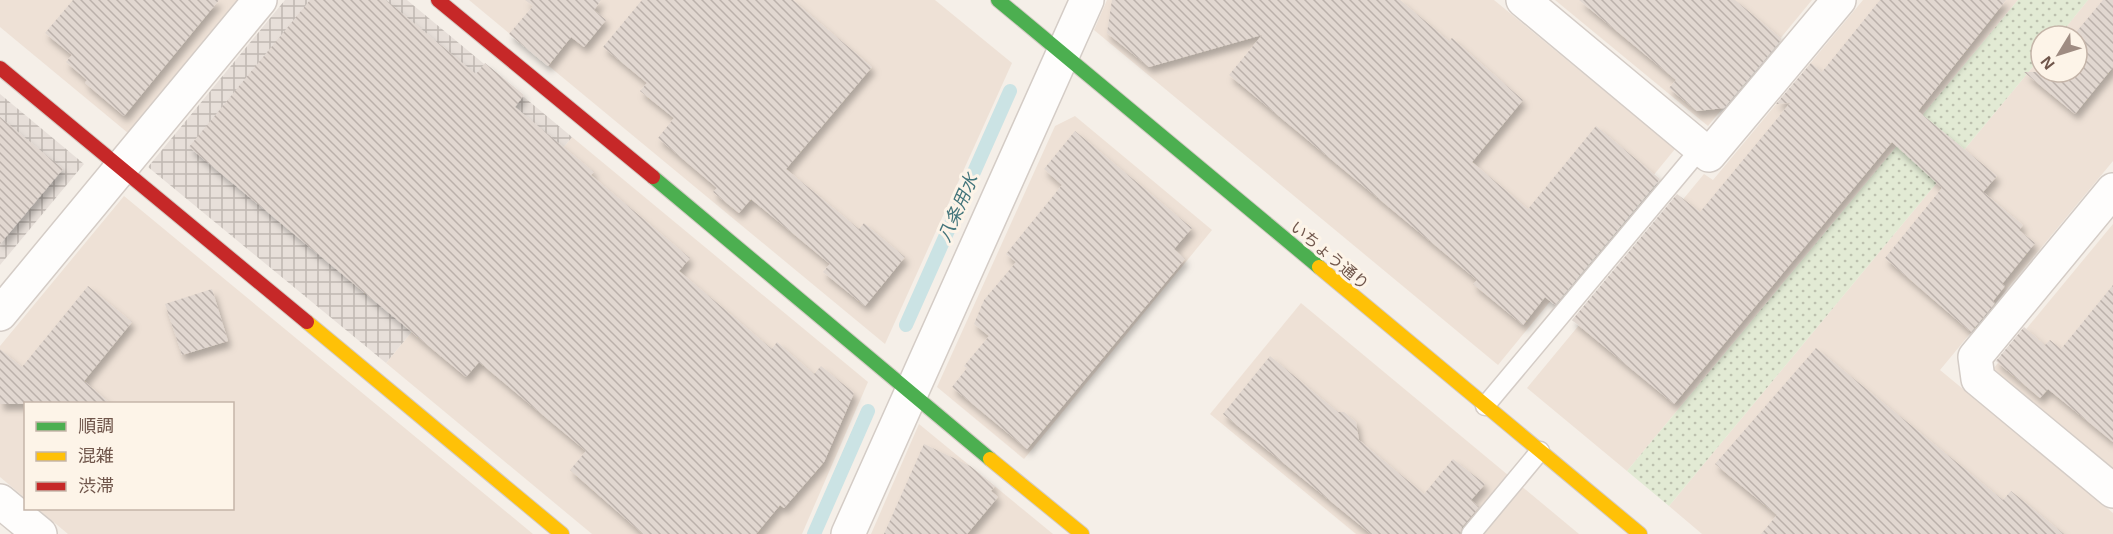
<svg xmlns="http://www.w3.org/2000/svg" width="2113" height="534" font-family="Arial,'Noto Sans JP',sans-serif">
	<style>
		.residential { fill: #eee1d6 }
		.industrial { fill: url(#industrial-grid) }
		.garden { fill: url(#garden-dots) }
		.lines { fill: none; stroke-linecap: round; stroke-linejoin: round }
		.stream { stroke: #cbe3e4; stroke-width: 14 }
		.building { fill: url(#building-back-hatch); filter: url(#shadow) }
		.lane-casing { stroke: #d4ccc6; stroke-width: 21 }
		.street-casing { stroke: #d4ccc6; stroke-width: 36 }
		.fast-casing { stroke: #d4ccc5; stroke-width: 16 }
		.slow-casing { stroke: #d4ccc5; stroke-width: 16 }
		.jam-casing { stroke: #d4ccc5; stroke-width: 16 }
		.lane { stroke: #fefdfc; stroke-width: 18 }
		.street { stroke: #fefdfc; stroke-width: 33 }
		.fast { stroke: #4caf50; stroke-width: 14 }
		.slow { stroke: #ffc107; stroke-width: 14 }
		.jam { stroke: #c62828; stroke-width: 14 }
		.labels { text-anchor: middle; stroke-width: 6; stroke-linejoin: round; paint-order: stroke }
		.street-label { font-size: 16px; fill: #70564b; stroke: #fdf4e8 }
		.water-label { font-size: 18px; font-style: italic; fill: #43757b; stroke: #fdf4e8 }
	</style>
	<defs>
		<pattern id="industrial-grid" width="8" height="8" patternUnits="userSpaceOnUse" patternTransform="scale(1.5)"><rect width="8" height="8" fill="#e7dfd9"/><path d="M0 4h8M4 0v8" fill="none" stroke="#c0b8b2"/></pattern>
		<pattern id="garden-dots" width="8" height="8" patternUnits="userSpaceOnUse" patternTransform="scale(1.5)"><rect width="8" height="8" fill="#e2ead4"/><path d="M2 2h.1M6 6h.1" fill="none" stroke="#bcc0ae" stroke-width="1.8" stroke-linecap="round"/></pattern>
		<pattern id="building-back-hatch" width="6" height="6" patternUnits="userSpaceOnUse" patternTransform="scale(1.5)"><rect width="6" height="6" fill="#e1d7d0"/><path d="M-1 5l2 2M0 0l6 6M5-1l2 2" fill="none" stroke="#bbb1ab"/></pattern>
		<filter id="shadow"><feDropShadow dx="3.5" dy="6" stdDeviation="3" flood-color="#0004"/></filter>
	</defs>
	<rect width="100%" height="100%" fill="#f5efe8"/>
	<g class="residential">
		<path d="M0 0H238L128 133 0 27Z"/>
		<path d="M469 0H935L1012 63 885 344Z"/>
		<path d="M1107 0H1494L1675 149 1498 365 1094 30Z"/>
		<path d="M1555 0H1812L1708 126Z"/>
		<path d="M1863 0H2018L1627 471 1527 388 1704 174 1713 180Z"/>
		<path d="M2088 0H2113V161L1940 370 2113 513V534H1702L1669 506 2041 57V72H2077V36H2059Z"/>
		<path d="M1075 116 1212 230 1024 459 937 387 1055 126Z"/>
		<path d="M572 137 868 382 802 534H592L386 363Z"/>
		<path d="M124 196 533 534H68L38 509 232 508V404H26L25 498 0 477V346Z"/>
		<path d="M2113 224V468L1993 369Z"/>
		<path d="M1301 303 1579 534H1356L1210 414Z"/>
		<path d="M919 424 1053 534H871Z"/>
	</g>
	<g class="industrial">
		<path d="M285 0H407L572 137 386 363 148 167Z"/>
		<path d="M0 94 84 164 0 265Z"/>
	</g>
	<path class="garden" d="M2018 0H2088L2059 36H2041V57L1669 506 1627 471Z"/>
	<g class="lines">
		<g class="stream">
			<path d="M906 325 1010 91"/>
			<path d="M814 534 868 411"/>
		</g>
	</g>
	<g class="building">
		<path d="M73 0H219L124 116 85 83 87 80 66 62 72 55 45 33Z"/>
		<path d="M310 0H386L476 74 485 63 524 95 515 107 594 172 591 175 690 258 679 271 772 349 777 342 814 374 821 366 854 393 824 462 784 508 780 505 756 534H643L570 470 586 451 479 362 466 377 189 147Z"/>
		<path d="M525 0H601L594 10 606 20 584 47 571 37 548 66 509 34 533 6Z"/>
		<path d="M642 0H793L872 67 786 169 859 229 864 223 905 257 865 306 823 272 830 264 751 199 739 213 713 192 717 188 658 138 674 118 640 91 647 83 603 47Z"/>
		<path d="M1112 0H1400L1449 41 1452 38 1523 100 1472 162 1528 209 1596 126 1660 179 1555 305 1545 297 1523 325 1473 284 1477 280 1229 75 1262 35 1149 67 1107 33Z"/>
		<path d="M1579 0H1735L1782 39 1724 108 1697 111 1669 88 1676 80Z"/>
		<path d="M1880 0H2006L1918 111 1997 176 1983 192 2023 225 2019 230 2035 243 2002 284 2005 286 1993 301 1995 303 1971 332 1885 258 1942 188 1892 142 1674 404 1572 320 1677 194 1700 212 1790 103 1776 104 1811 63 1822 72Z"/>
		<path d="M2103 0H2113V67L2075 114 2024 72H2077V31Z"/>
		<path d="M0 117 63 169 0 244Z"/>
		<path d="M1075 131 1192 228 1174 249 1185 259 1027 449 952 387 967 368 964 366 989 336 974 324 984 300 1016 262 1006 254 1062 185 1044 169Z"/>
		<path d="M2113 285V442L2048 389 2040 398 1996 361 2024 327 2045 345 2050 340 2061 349Z"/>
		<path d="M88 286 132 322 84 381 111 404H0V349L22 367Z"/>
		<path d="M212 289 228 341 182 355 165 304Z"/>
		<path d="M1816 348 2003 500 2011 491 2064 534H1761L1777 515 1715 464Z"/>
		<path d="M1270 356 1338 412H1344L1356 422 1359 440 1424 494 1453 459 1485 484 1471 500 1479 507 1462 527 1460 534H1371L1223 414Z"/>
		<path d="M924 444 970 466 995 486 991 491 998 497 967 534H884Z"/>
	</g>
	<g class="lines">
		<g class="lane-casing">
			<g id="lane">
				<path d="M1485 406 1701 148"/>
				<path d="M1471 534 1540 451"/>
			</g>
		</g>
		<g class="street-casing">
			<g id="street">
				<path d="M1523 0 1709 155 1839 0"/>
				<path d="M2113 190 1975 357 1978 379 2113 491"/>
				<path d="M0 314 260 0"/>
				<path d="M0 501 40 534"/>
				<path d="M848 534 1087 0"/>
			</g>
		</g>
		<g class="fast-casing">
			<g id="fast">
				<path d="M998 0 1319 267"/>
				<path d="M653 177 990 459"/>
			</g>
		</g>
		<g class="slow-casing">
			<g id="slow">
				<path d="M1319 267 1640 534"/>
				<path d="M307 322 562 534"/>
				<path d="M990 459 1082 534"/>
			</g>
		</g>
		<g class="jam-casing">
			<g id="jam">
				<path d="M438 0 653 177"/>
				<path d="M0 68 307 322"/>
			</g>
		</g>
		<use href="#lane" class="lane"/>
		<use href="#street" class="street"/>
		<use href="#fast" class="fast"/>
		<use href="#slow" class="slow"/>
		<use href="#jam" class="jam"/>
	</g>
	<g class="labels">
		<g class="street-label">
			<text transform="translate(1330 255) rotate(40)" y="6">いちょう通り</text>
		</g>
		<g class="water-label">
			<text transform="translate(958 208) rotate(-66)" y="6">八条用水</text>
		</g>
	</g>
	<rect x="24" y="402" width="210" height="108" fill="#fdf4e8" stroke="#c5b5a9" stroke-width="1.5"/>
	<rect x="36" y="422" width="30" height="9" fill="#4caf50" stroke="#c5b5a9" stroke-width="1.5"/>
	<text x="78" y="432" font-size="18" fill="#70564b">順調</text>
	<rect x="36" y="452" width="30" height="9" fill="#ffc107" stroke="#c5b5a9" stroke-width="1.5"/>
	<text x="78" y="462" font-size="18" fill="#70564b">混雑</text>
	<rect x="36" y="482" width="30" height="9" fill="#c62828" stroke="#c5b5a9" stroke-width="1.5"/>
	<text x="78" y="492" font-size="18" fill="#70564b">渋滞</text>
	<g transform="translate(2059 54) rotate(232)"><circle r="28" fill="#fdf4e8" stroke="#c5b5a9" stroke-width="1.5"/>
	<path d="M0-4.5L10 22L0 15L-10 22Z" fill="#9f8c82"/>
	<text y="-9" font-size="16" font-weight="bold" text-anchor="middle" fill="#70564b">N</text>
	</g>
</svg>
